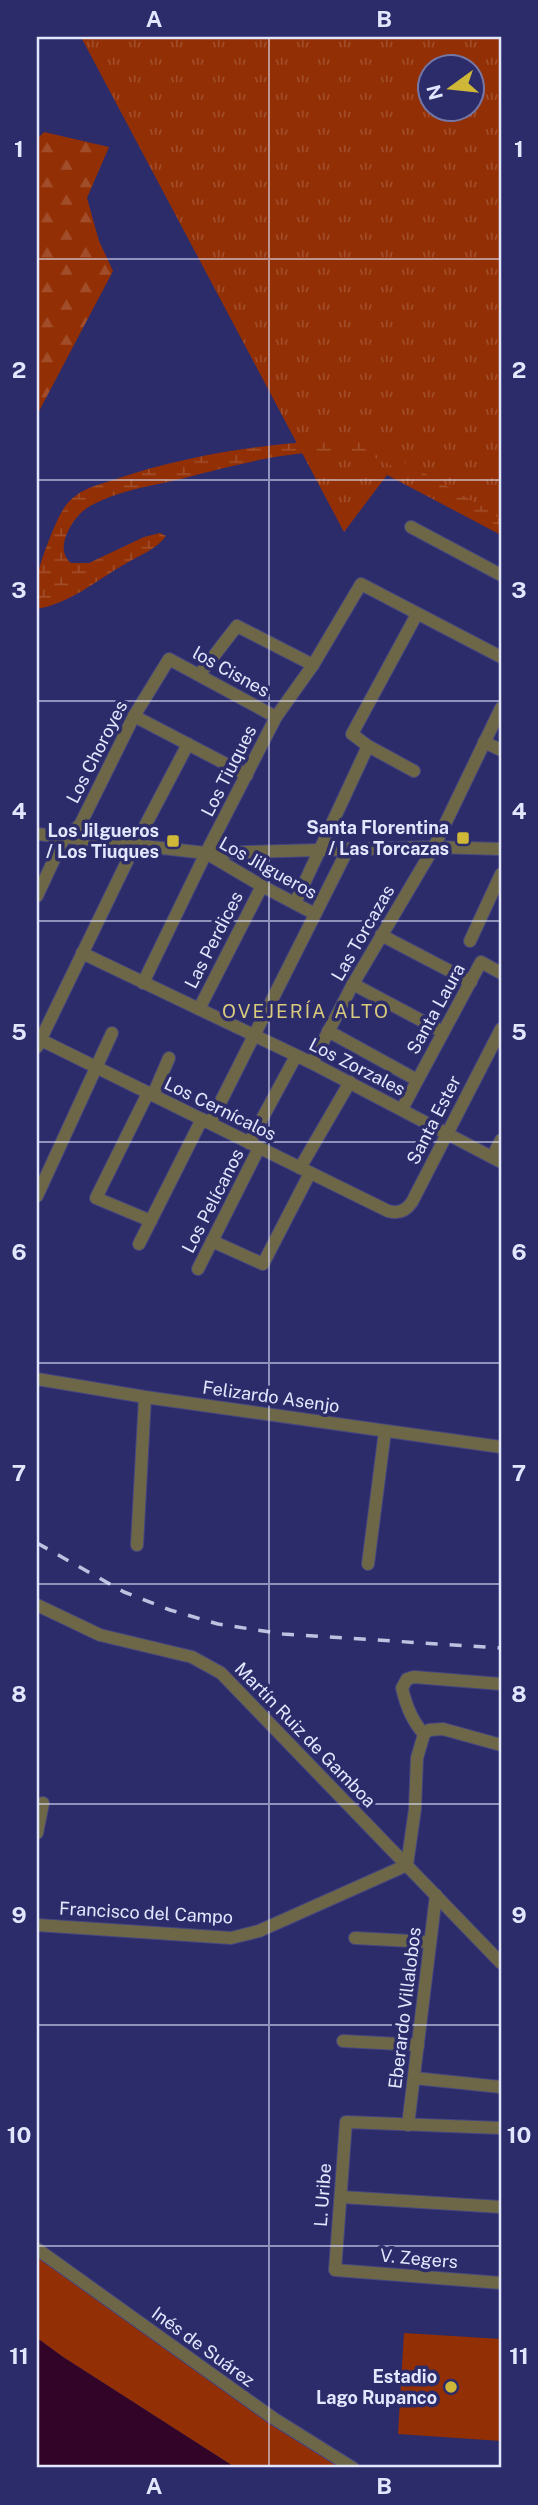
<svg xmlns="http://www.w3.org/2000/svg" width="538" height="2505" font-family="'Public Sans',sans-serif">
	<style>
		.grass { fill: url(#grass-tufts); fill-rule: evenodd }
		.forest { fill: url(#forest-firs) }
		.wetland { fill: url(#wetland-marsh) }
		.park { fill: #922f04 }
		.water { fill: #320528 }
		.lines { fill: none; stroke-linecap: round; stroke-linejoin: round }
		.minor-casing { stroke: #464680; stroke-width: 14 }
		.minor { stroke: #6d6747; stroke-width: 12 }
		.rail { stroke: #bec1e0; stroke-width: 3.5; stroke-dasharray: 12 12; stroke-linecap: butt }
		.grid { fill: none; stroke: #e3e7fe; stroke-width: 2; stroke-opacity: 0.55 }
		.poi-dot { fill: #cfb837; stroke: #2c2c6b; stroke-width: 2.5 }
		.labels { text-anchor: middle; stroke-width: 7; stroke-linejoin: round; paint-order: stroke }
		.street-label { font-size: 18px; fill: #e3e7fe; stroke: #2c2c6b }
		.poi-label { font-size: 18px; font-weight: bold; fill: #e3e7fe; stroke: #2c2c6b; text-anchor: end }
		.neighbourhood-label { font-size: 19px; letter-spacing: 2px; fill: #d9ca7c; stroke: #2c2c6b }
		.neatline { fill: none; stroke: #e3e7fe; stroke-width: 2.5 }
		.grid-label { font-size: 23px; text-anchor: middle; font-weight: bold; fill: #e3e7fe }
	</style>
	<defs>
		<pattern id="grass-tufts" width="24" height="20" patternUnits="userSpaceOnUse" patternTransform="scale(1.75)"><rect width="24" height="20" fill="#922f04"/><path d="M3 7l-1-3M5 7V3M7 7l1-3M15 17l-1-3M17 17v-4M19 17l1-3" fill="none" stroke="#a14d2a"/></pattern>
		<pattern id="forest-firs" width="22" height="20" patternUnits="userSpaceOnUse" patternTransform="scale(1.75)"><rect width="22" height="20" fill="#922f04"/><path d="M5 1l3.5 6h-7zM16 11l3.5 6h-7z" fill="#a14d2a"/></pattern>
		<pattern id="wetland-marsh" width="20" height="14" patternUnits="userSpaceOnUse" patternTransform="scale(1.75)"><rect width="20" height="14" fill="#922f04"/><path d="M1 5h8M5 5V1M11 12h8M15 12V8" fill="none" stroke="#a14d2a"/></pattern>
	</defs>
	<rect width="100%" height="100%" fill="#2c2c6b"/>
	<path class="grass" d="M81 37H501V535L387 475 344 532ZM430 66H472V108H430Z"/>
	<path class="forest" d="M44 132 109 147 87 198 99 241 113 271 37 415V139Z"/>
	<path class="wetland" d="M356 439 379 447 488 510 501 520V529C472 508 440 492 409 476 396 468 380 458 366 455 307 443 229 467 172 481 145 487 115 492 90 506 78 513 69 526 65 539 62 549 64 557 71 563H89L144 537 160 533 166 536C157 549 138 556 125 564 97 580 69 604 37 609 37 599 35 587 37 577 40 562 57 515 67 504 81 487 100 485 119 478 195 453 276 442 356 439Z"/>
	<g class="park">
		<path d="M37 2253 348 2468H236L63 2357 37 2338Z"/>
		<path d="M404 2333 501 2339V2441L398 2434Z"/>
	</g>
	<path class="water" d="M37 2338 63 2357 236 2468H37Z"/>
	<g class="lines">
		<g class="minor-casing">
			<g id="minor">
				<path d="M411 527 501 575"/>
				<path d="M199 675 237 626 313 665"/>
				<path d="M134 716 247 775"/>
				<path d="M484 742 501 750"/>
				<path d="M414 771 368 746 352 734 417 614"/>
				<path d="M37 834 206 853 262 886 315 914"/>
				<path d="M206 853 434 847 501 849"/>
				<path d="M37 896 64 838 80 825 134 716 169 659 276 717"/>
				<path d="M295 903 368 746"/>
				<path d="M381 935 471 982"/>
				<path d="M470 941 501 874"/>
				<path d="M82 953 312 1063 501 1162"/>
				<path d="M143 983 206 853 276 717 313 665 361 584 501 657"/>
				<path d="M353 984 443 1032"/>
				<path d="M199 1009 262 886"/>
				<path d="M328 1031 417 1080"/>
				<path d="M37 1038 388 1211C398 1214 406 1211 412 1202L501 1029"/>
				<path d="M37 1047 135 845 188 744"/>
				<path d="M312 1063 353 984 434 847 501 708"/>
				<path d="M148 1093 96 1198 151 1221"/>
				<path d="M153 1095 169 1058"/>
				<path d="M402 1109 481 962 501 973"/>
				<path d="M210 1123 348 849"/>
				<path d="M249 1143 296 1056"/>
				<path d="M492 1157 501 1140"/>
				<path d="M300 1168 350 1082"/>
				<path d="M37 1196 112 1033"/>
				<path d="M212 1241 263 1264 310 1173"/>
				<path d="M139 1244 202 1119"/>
				<path d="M198 1269 259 1148"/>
				<path d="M37 1379 145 1397 501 1447"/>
				<path d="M137 1545 145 1397"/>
				<path d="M368 1564 385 1431"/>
				<path d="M37 1605 100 1635 192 1657 221 1673 501 1963"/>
				<path d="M424 1734C412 1721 406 1706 402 1688L407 1679 414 1677 501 1684"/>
				<path d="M37 1833 43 1803"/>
				<path d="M407 1865 415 1809 417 1758 424 1734 429 1730 443 1729 501 1745"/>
				<path d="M37 1925 231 1938 259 1931 407 1865"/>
				<path d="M355 1938 430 1942"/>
				<path d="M343 2041 418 2045"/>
				<path d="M414 2078 501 2087"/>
				<path d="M408 2125 436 1895"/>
				<path d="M501 2128 346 2122 335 2270 501 2283"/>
				<path d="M341 2197 501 2207"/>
				<path d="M37 2249 273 2418 353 2468"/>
			</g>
		</g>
		<use href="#minor" class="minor"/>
		<path class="rail" d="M37 1543 124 1592 170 1610 218 1624 283 1634 501 1648"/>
	</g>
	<path class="grid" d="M269 37V2468M37 259H501M37 480H501M37 701H501M37 921H501M37 1142H501M37 1363H501M37 1584H501M37 1804H501M37 2025H501M37 2246H501"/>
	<g class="poi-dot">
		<rect x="456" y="831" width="14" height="14" rx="3.5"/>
		<rect x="166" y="834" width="14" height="14" rx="3.5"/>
		<circle cx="451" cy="2387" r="7"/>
	</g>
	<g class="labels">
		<g class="street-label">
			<text transform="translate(231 672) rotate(29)" y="6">los Cisnes</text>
			<text transform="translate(97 752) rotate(-63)" y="6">Los Choroyes</text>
			<text transform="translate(229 771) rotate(-63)" y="6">Los Tiuques</text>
			<text transform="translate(268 868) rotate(29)" y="6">Los Jilgueros</text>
			<text transform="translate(363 933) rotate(-60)" y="6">Las Torcazas</text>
			<text transform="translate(214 940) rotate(-63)" y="6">Las Perdices</text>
			<text transform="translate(436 1009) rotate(-61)" y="6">Santa Laura</text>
			<text transform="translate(357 1067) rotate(27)" y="6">Los Zorzales</text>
			<text transform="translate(220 1109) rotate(26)" y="6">Los Cernícalos</text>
			<text transform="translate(434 1120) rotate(-63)" y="6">Santa Ester</text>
			<text transform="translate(213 1201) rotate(-63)" y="6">Los Pelícanos</text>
			<text transform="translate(271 1397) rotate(8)" y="6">Felizardo Asenjo</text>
			<text transform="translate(305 1735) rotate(46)" y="6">Martín Ruiz de Gamboa</text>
			<text transform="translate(146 1913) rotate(3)" y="6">Francisco del Campo</text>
			<text transform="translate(405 2008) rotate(-83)" y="6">Eberardo Villalobos</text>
			<text transform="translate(323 2195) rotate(-86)" y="6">L. Uribe</text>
			<text transform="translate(419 2259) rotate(5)" y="6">V. Zegers</text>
			<text transform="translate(203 2347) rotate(36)" y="6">Inés de Suárez</text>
		</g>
		<g class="poi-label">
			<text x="449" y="834">Santa Florentina<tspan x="449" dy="21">/ Las Torcazas</tspan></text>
			<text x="159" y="837">Los Jilgueros<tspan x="159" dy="21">/ Los Tiuques</tspan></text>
			<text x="437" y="2383">Estadio<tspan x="437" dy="21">Lago Rupanco</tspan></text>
		</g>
		<g class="neighbourhood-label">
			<text x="306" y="1018">OVEJERÍA ALTO</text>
		</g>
	</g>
	<rect width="538" height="2505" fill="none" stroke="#2c2c6b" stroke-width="77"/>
	<g transform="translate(451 88) rotate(255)"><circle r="33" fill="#2c2c6b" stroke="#7577a6" stroke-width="2"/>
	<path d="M0-5L12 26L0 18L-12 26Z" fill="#cfb837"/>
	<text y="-10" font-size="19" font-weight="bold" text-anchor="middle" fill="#e3e7fe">N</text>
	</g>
	<rect x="38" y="38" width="462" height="2428" class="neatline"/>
	<g class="grid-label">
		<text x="154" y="27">A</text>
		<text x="384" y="27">B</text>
		<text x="19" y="157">1</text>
		<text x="519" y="157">1</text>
		<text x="19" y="378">2</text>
		<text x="519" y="378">2</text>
		<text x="19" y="598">3</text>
		<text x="519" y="598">3</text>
		<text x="19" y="819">4</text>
		<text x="519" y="819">4</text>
		<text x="19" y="1040">5</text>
		<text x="519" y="1040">5</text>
		<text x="19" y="1260">6</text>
		<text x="519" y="1260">6</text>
		<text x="19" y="1481">7</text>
		<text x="519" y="1481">7</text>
		<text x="19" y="1702">8</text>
		<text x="519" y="1702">8</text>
		<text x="19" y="1923">9</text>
		<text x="519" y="1923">9</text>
		<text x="19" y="2143">10</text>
		<text x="519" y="2143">10</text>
		<text x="19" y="2364">11</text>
		<text x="519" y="2364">11</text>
		<text x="154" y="2494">A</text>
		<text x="384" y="2494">B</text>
	</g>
</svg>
